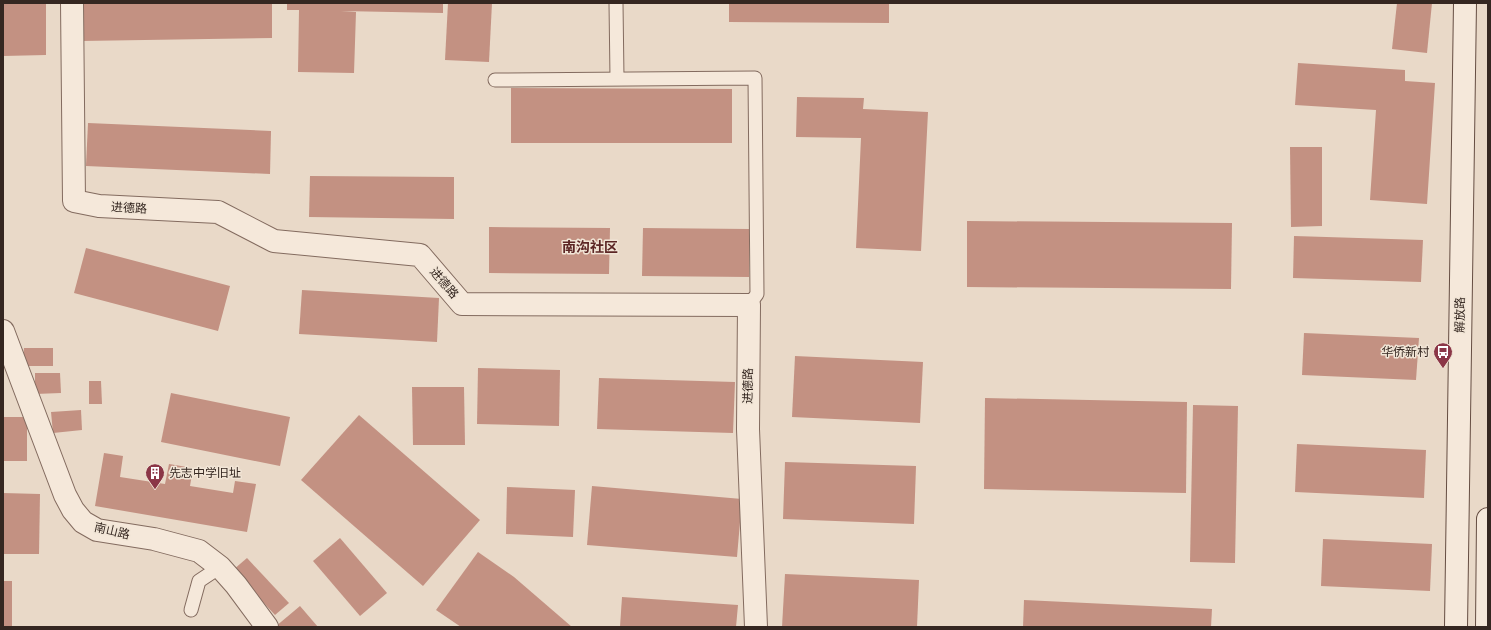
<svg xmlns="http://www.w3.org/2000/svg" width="1491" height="630" font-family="Merriweather,'Noto Sans SC',serif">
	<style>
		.building { fill: #c39182 }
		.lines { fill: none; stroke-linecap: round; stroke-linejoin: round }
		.service-casing { stroke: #836b5f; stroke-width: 15 }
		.minor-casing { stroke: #836b5f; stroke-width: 24 }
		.secondary-casing { stroke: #654d42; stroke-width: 24 }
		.service { stroke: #f5e8da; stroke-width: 13 }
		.minor { stroke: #f5e8da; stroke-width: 22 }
		.secondary { stroke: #f5e8da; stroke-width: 22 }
		.labels { text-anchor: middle; stroke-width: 3; stroke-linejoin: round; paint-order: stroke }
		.street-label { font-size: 12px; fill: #352721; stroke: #f1e5d6 }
		.poi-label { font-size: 12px; fill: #352721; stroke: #f1e5d6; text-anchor: end }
		.quarter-label { font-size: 14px; font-weight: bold; fill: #5c2625; stroke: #f1e5d6 }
	</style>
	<rect width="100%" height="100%" fill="#e9d9c8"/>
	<g class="building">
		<path d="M3 3H46V55L3 56Z"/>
		<path d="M81 3H272V38L81 41Z"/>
		<path d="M287 3H443V13L341 11 356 12 354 73 298 72 299 10H287Z"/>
		<path d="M448 3H492L489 62 445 60Z"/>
		<path d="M729 3H889V23L729 22Z"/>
		<path d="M1397 3H1432L1427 53 1392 49Z"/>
		<path d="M1298 63 1405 70V81L1435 83 1427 204 1370 200 1376 110 1295 105Z"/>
		<path d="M511 88 732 89V143H511Z"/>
		<path d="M797 97 864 98 863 109 928 112 921 251 856 248 861 138 796 137Z"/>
		<path d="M88 123 271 131 270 174 86 166Z"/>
		<path d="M1290 147H1322V226L1291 227Z"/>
		<path d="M310 176 454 177V219L309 217Z"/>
		<path d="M967 221 1232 223 1231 289 967 287Z"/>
		<path d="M489 227 610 228 609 274 489 273Z"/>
		<path d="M643 228 749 229V277L642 276Z"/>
		<path d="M1294 236 1423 240 1421 282 1293 278Z"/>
		<path d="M86 248 230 286 218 331 74 293Z"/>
		<path d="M302 290 439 298 437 342 299 334Z"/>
		<path d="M1304 333 1419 338 1416 380 1302 375Z"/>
		<path d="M24 348H53V366H23Z"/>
		<path d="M795 356 923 362 920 423 792 417Z"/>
		<path d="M478 368 560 370 559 426 477 424Z"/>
		<path d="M35 373H60L61 393 35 394Z"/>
		<path d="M599 378 735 382 733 433 597 429Z"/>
		<path d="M89 381H101L102 404H89Z"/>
		<path d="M412 387H464L465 445H413Z"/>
		<path d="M171 393 290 417 280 466 161 442Z"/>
		<path d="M985 398 1187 402 1186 493 984 489Z"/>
		<path d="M1193 405 1238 406 1235 563 1190 562Z"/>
		<path d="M81 410 82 430 53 433 51 412Z"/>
		<path d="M359 415 480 520 423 586 301 480Z"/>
		<rect x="3" y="417" width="24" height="44"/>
		<path d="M1297 444 1426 450 1424 498 1295 492Z"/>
		<path d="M104 453 123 456 120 477 165 484 169 464 193 468 190 486 233 493 235 481 256 484 247 532 95 506Z"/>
		<path d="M785 462 916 466 914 524 783 519Z"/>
		<path d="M592 486 742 499 737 557 587 545Z"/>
		<path d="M507 487 575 490 573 537 506 534Z"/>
		<path d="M3 493 40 494 39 554H3Z"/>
		<path d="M340 538 387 593 360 616 313 561Z"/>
		<path d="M1323 539 1432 544 1430 591 1321 586Z"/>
		<path d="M478 552 514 577 572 627H461L436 610Z"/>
		<path d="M247 558 289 603 275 615 233 570Z"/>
		<path d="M785 574 919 580 917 627H782Z"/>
		<rect x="3" y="581" width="9" height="46"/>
		<path d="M622 597 738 605 736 627H620Z"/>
		<path d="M1024 600 1212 609 1211 627H1023Z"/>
		<path d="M300 606 318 627H275Z"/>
	</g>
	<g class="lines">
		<g class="service-casing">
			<g id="service">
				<path d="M616 3 617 78"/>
				<path d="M495 80 755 78 757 294 749 305"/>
				<path d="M191 610 199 581 220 567"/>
			</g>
		</g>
		<g class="minor-casing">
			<g id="minor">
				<path d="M72 3 74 201 99 206 218 212 274 241 420 255 462 304 749 305 748 429 756 627"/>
				<path d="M3 331 65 495 73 510 83 522 97 530 154 539 199 551 220 567 236 585 267 627"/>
			</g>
		</g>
		<g class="secondary-casing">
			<g id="secondary">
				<path d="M1456 627 1465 3"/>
				<path d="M1487 627 1488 519"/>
			</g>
		</g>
		<use href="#service" class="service"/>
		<use href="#minor" class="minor"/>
		<use href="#secondary" class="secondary"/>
	</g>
	<defs>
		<g id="bus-pin" transform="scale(1)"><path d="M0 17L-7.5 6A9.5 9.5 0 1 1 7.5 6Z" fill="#8b3647" stroke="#f1e5d6"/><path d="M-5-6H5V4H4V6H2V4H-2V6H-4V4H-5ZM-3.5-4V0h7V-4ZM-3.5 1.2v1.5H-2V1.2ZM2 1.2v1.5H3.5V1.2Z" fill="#fff"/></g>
		<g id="building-pin" transform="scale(1)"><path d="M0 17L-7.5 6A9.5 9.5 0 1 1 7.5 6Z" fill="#8b3647" stroke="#f1e5d6"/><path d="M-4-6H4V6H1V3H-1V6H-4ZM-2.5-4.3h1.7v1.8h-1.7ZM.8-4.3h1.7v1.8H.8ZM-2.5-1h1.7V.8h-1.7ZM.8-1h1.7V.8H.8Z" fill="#fff"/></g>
	</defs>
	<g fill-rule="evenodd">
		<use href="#bus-pin" x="1443" y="352"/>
		<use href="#building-pin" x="155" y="473"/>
	</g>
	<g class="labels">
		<g class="street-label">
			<text transform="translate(129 208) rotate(3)" y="4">进德路</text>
			<text transform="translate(444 283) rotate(49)" y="4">进德路</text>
			<text transform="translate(1460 315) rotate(-89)" y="4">解放路</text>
			<text transform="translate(748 386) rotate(-89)" y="4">进德路</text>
			<text transform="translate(112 531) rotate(13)" y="4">南山路</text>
		</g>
		<g class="poi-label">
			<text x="1429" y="356">华侨新村</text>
			<text x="169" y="477" text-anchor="start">先志中学旧址</text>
		</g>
		<g class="quarter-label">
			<text x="590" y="252">南沟社区</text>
		</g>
	</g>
	<rect width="1491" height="630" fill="none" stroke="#352721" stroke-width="8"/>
</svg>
